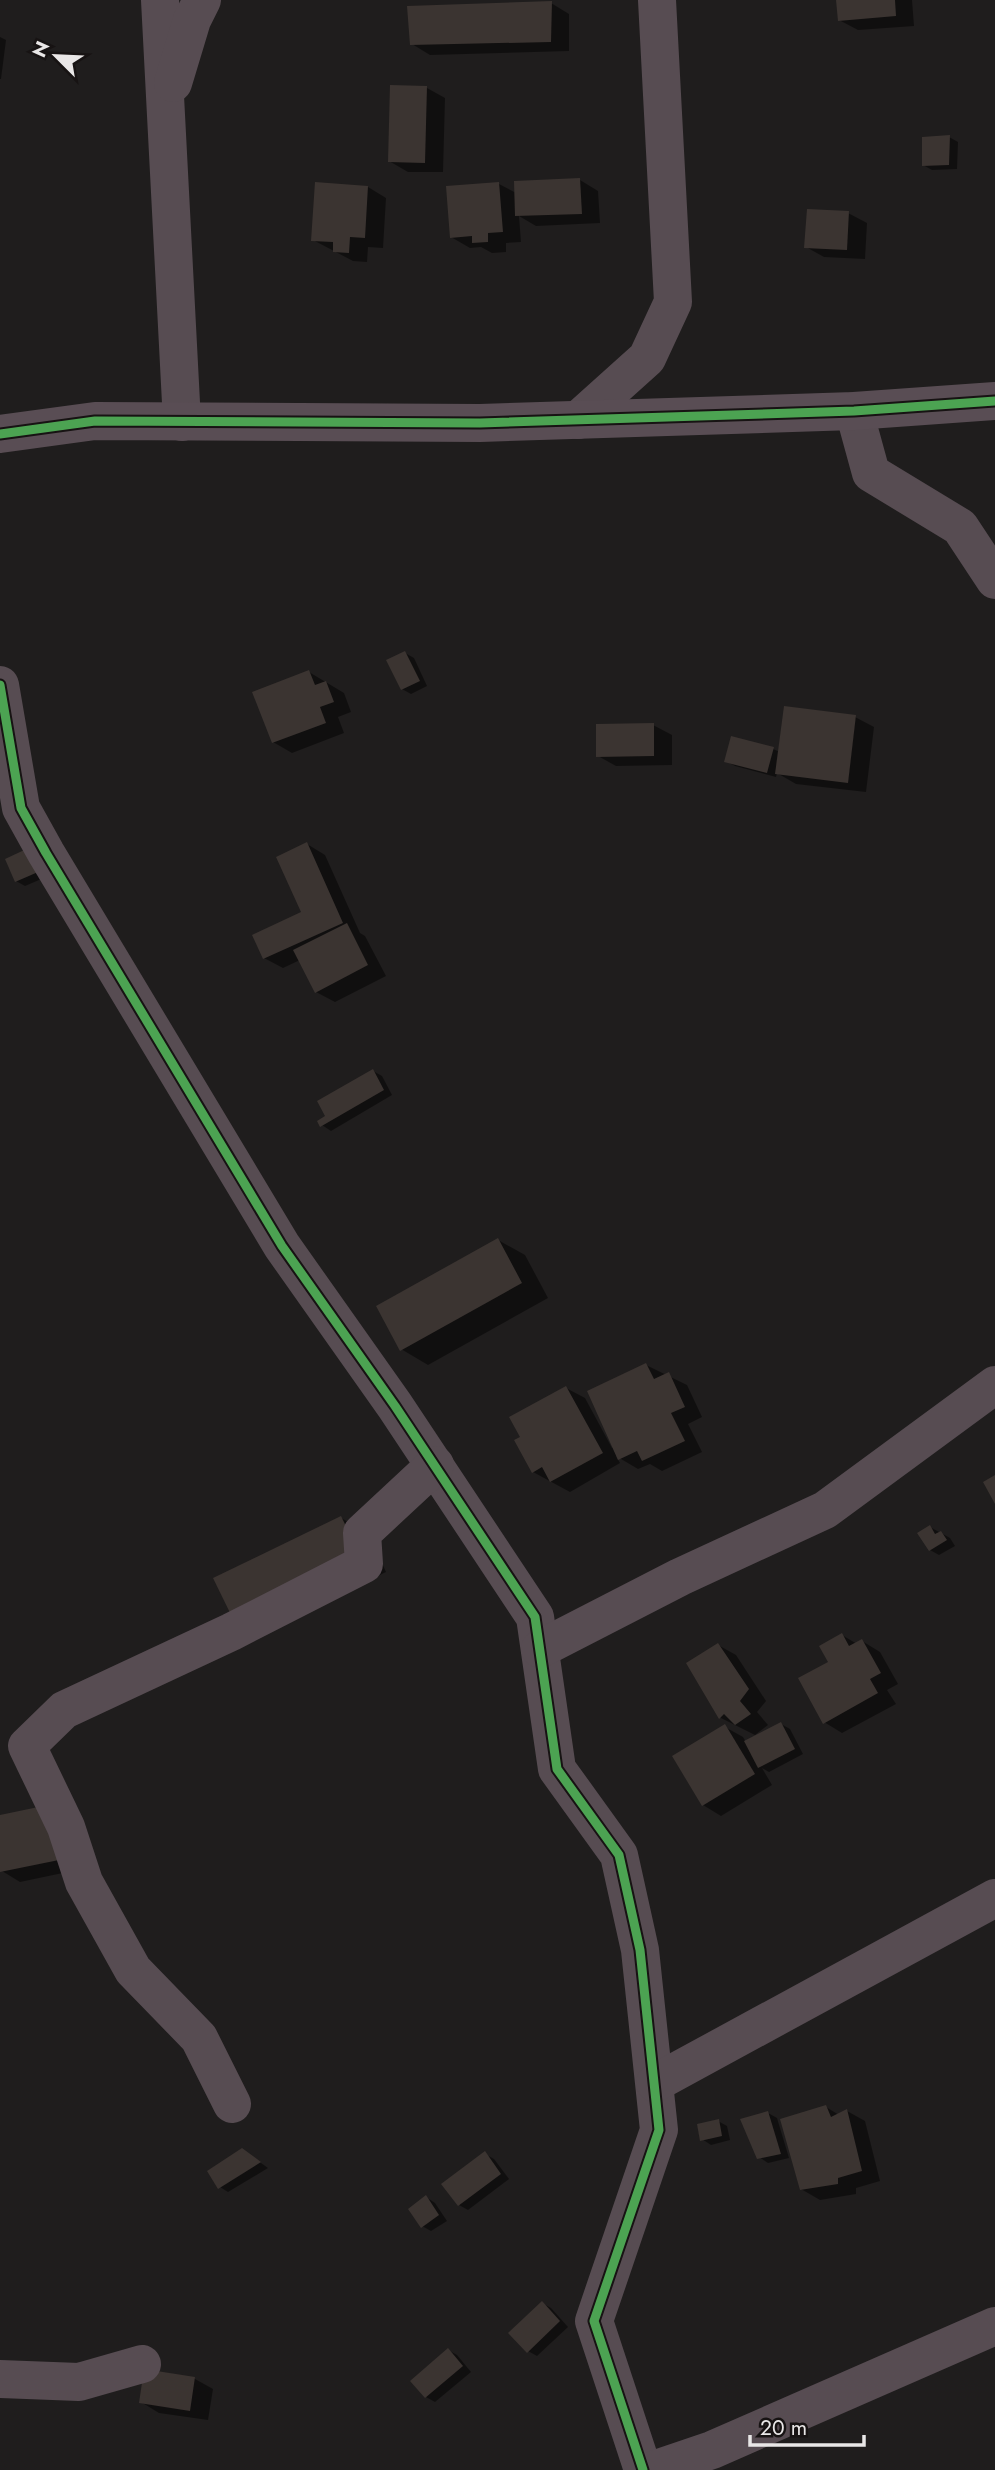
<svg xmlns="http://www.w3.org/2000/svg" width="995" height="2470" font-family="Jost,sans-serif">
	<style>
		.shadow { fill: #0007 }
		.building { fill: #3b3431 }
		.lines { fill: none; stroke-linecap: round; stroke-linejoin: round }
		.street { stroke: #574c52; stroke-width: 38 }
		.secondary { stroke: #594d54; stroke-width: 38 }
		.cycleway-casing { stroke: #171313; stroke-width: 13 }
		.cycleway { stroke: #4ca352; stroke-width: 9 }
	</style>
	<rect width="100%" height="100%" fill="#1f1d1d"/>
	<g class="shadow">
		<path d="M838 0H912L914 26 858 30 839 20Z"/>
		<path d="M551 3 569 14V51L430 55 412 44Z"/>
		<path d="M0 37 6 40 1 79H0Z"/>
		<path d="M392 87 427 88 445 98 443 172H408L389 161Z"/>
		<path d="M949 137 958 142 957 169 932 170 923 165Z"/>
		<path d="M580 180 598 191 600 223 536 226 519 216 521 242 506 243V252L492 253 481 247 470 248 451 237 499 184 516 193Z"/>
		<path d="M368 187 386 198 383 248 368 247 367 262 353 261 313 240Z"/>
		<path d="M848 213 867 223 865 259 824 257 806 247Z"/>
		<path d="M405 653 414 658 427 686 411 694 402 689Z"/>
		<path d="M309 672 344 693 351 712 338 717 344 733 292 753 273 742Z"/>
		<path d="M855 717 874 727 866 792 796 784 777 773 776 777 735 766 726 761 773 749 780 752Z"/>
		<path d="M653 725 672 735V765L616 766 598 756Z"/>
		<path d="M307 844 325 855 360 933 365 936 386 976 335 1002 316 992 300 960 283 968 264 958 304 913Z"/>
		<path d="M35 847 53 874 25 886 16 881Z"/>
		<path d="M373 1071 382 1076 392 1095 331 1131 322 1125Z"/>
		<path d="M498 1240 525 1255 548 1298 428 1365 401 1349Z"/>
		<path d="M646 1365 687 1385 702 1417 688 1424 702 1452 662 1471 650 1464 638 1469 616 1456 620 1463 570 1492 533 1472 566 1388 585 1398 612 1448 614 1447Z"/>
		<path d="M341 1518 368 1533 386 1572 261 1633Z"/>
		<path d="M930 1527 950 1538 955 1546 939 1555 930 1550Z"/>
		<path d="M842 1635 857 1644 862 1641 880 1652 898 1684 887 1690 896 1704 842 1733 824 1722 830 1663Z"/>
		<path d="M718 1645 736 1655 766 1701 757 1712 768 1725 755 1735 721 1718 688 1664Z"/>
		<path d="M781 1724 790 1729 803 1754 769 1772 762 1768 772 1785 721 1816 703 1805 725 1727 743 1737 746 1742Z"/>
		<path d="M0 1817 77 1870 20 1882 2 1871Z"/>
		<path d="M826 2107 839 2115 847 2111 865 2121 880 2181 856 2188V2194L820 2200 801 2189Z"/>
		<path d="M768 2113 777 2118 789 2158 768 2163 759 2157Z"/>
		<path d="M718 2121 727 2126 730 2140 711 2145 702 2139Z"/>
		<path d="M485 2154 494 2159 509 2179 468 2210 459 2205Z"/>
		<path d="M251 2156 268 2168 228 2192 220 2187Z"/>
		<path d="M426 2197 435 2203 447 2221 431 2231 422 2226Z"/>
		<path d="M542 2303 551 2308 568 2327 537 2356 528 2351Z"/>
		<path d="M448 2350 457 2355 471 2372 435 2402 426 2397Z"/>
		<path d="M145 2371 195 2379 213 2389 208 2420 159 2413 141 2402Z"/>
	</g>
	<g class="building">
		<path d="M836 0H895L896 16 838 21Z"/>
		<path d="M552 1 551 42 410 45 407 6Z"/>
		<path d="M390 85 427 86 425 163 388 162Z"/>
		<path d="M950 135 949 165 922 166V137Z"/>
		<path d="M580 178 582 214 515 216 514 181Z"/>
		<path d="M315 182 368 186 365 238 350 237 349 253 333 252V242L311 241Z"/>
		<path d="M499 182 503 232 488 233V242L472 243V236L450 238 446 186Z"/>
		<path d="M807 209 849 211 847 250 804 248Z"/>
		<path d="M405 651 420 681 401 690 386 660Z"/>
		<path d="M309 670 315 685 326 681 334 702 320 707 326 723 272 743 252 692Z"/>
		<path d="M784 706 856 715 848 783 775 774Z"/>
		<path d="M654 723V756L596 757V724Z"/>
		<path d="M731 736 774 747 767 773 724 762Z"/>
		<path d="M307 842 343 923 263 959 252 935 301 912 276 857Z"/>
		<path d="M35 845 45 869 15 882 5 859Z"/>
		<path d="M347 923 368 965 315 993 293 950Z"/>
		<path d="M373 1069 384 1090 320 1127 317 1121 325 1116 317 1101Z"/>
		<path d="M498 1238 522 1283 400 1351 376 1306Z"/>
		<path d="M646 1363 654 1379 669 1372 685 1407 671 1413 685 1441 642 1461 637 1451 618 1460 587 1391Z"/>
		<path d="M566 1386 603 1453 550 1482 542 1467 532 1473 514 1440 520 1437 509 1417Z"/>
		<path d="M995 1475V1504L983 1482Z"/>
		<path d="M341 1516 361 1557 233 1619 213 1578Z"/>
		<path d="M930 1525 935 1534 941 1531 947 1540 929 1551 917 1533Z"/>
		<path d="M842 1633 849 1646 862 1639 881 1673 870 1679 878 1693 823 1724 798 1678 828 1662 819 1646Z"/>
		<path d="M718 1643 749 1689 740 1701 751 1714 735 1725 724 1714 719 1719 686 1663Z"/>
		<path d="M781 1722 795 1749 758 1768 744 1741Z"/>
		<path d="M725 1724 755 1774 702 1806 672 1756Z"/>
		<path d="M48 1805 59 1860 0 1872V1815Z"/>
		<path d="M826 2105 831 2117 847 2109 862 2171 838 2178V2184L800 2190 780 2119Z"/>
		<path d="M768 2111 781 2154 757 2159 740 2119Z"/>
		<path d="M719 2119 722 2136 700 2141 697 2124Z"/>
		<path d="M242 2148 261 2162 218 2189 207 2171Z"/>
		<path d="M485 2151 501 2174 458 2206 441 2184Z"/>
		<path d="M426 2195 439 2215 421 2228 408 2209Z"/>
		<path d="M542 2301 560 2321 527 2353 508 2333Z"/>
		<path d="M448 2348 463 2366 425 2398 410 2381Z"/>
		<path d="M144 2369 195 2377 190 2411 139 2403Z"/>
	</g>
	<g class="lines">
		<g class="street">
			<path d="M160 0 182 422"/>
			<path d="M173 83 192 20 202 0"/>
			<path d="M854 411 871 473 960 527 995 580"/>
			<path d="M578 420 647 358 673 302 657 0"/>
			<path d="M0 685 21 808 46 853 282 1246 395 1406 535 1617 557 1769 619 1855 640 1950 659 2130 594 2321 643 2470"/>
			<path d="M540 1649 680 1577 825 1510 995 1385"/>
			<path d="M655 2083 995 1898"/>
			<path d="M232 2104 199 2038 133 1970 84 1882 66 1827 27 1746 64 1710 231 1632 364 1564 362 1533 435 1465"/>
			<path d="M0 2379 79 2382 142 2364"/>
			<path d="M653 2470 712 2450 995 2326"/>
		</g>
		<path class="secondary" d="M0 434 95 421 480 423 854 411 995 401"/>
		<g class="cycleway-casing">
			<g id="cycleway">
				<path d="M0 434 95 421 480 423 854 411 995 401"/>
				<path d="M0 685 21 808 46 853 282 1246 395 1406 535 1617 557 1769 619 1855 640 1950 659 2130 594 2321 643 2470"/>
			</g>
		</g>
		<use href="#cycleway" class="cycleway"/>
	</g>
	<g transform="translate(56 56) rotate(294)" stroke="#171313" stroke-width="5" paint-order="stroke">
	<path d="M0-5L12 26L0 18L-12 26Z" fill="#e9e7e7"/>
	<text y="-10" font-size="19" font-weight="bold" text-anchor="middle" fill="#e9e7e7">N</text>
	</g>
	<path d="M750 2435v10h114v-10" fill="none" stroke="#e9e7e7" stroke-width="3.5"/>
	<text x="760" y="2435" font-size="21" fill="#e9e7e7" stroke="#171313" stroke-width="5" paint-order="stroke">20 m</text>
</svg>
